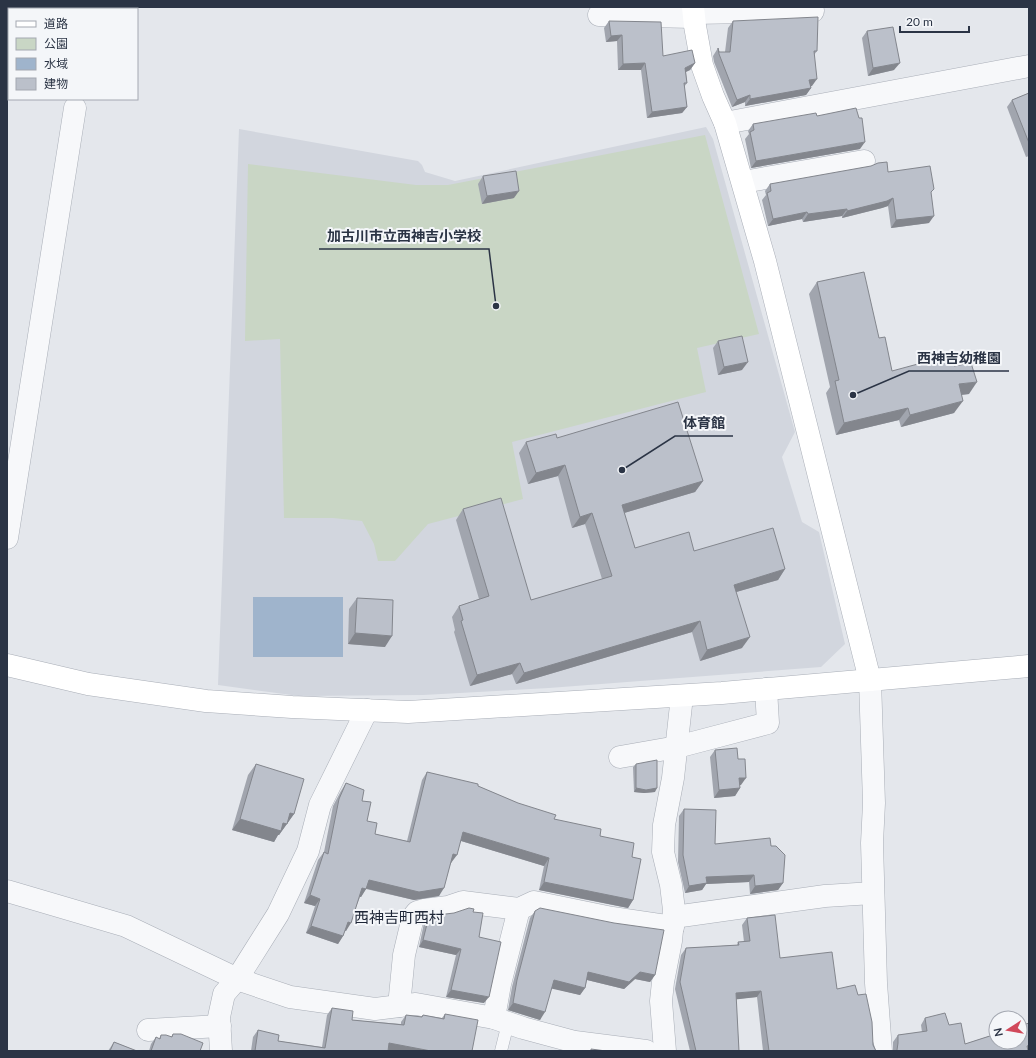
<svg xmlns="http://www.w3.org/2000/svg" width="1036" height="1058" font-family="Lato,'Noto Sans JP',sans-serif">
	<style>
		.built { fill: #d2d6de }
		.green { fill: #c9d6c5 }
		.water { fill: #9fb4cc }
		.lines { fill: none; stroke-linecap: round; stroke-linejoin: round }
		.lane-casing { stroke: #a9aeb7; stroke-width: 13 }
		.street-casing { stroke: #a9aeb7; stroke-width: 23 }
		.secondary-casing { stroke: #a9aeb7; stroke-width: 23 }
		.lane { stroke: #f7f8fa; stroke-width: 12 }
		.street { stroke: #f7f8fa; stroke-width: 22 }
		.secondary { stroke: #fff; stroke-width: 22 }
		.wall { fill: #a1a5ae }
		.shaded-wall { fill: #83868d }
		.building { fill: #bbc0ca; stroke: #83868d }
		.labels { text-anchor: middle; stroke-width: 4; stroke-linejoin: round; paint-order: stroke }
		.quarter-label { font-size: 15px; fill: #1d2536; stroke: #f4f6f9 }
		.leader { fill: none; stroke: #2b3445; stroke-width: 1.5 }
		.callout-dot { fill: #2b3445; stroke: #f4f6f9; stroke-width: 1.5 }
		.callout-label { font-size: 14px; text-anchor: middle; font-weight: bold; fill: #2b3445; stroke: #f4f6f9; stroke-width: 4; stroke-linejoin: round; paint-order: stroke }
	</style>
	<rect width="100%" height="100%" fill="#e4e7ec"/>
	<path class="built" d="M706 127 713 139 795 432 782 457 802 522 819 532 845 644 821 667 549 688 423 695 299 696 218 685 239 129 418 161 422 165 425 172 455 181Z"/>
	<path class="green" d="M705 135 759 334 697 348 706 392 512 442 523 499 428 524 395 561H378L374 544 362 521 333 518H284L280 339 245 341 248 164 416 185H448Z"/>
	<rect class="water" x="253" y="597" width="90" height="60"/>
	<g class="lines">
		<g class="lane-casing">
			<path id="lane" d="M501 1051 508 1023"/>
		</g>
		<g class="street-casing">
			<g id="street">
				<path d="M693 13 813 11"/>
				<path d="M599 15 693 17"/>
				<path d="M725 123 1029 66"/>
				<path d="M743 182 864 161"/>
				<path d="M7 538 75 108"/>
				<path d="M870 680 874 803 872 843 876 983 881 1051"/>
				<path d="M620 757 677 747 768 723 766 689"/>
				<path d="M7 891 126 926 237 979 290 997 375 1009 416 1004 494 1018 523 1028 575 1042 646 1051"/>
				<path d="M674 917 825 896 873 893"/>
				<path d="M399 1006 404 955 413 917 417 912 424 910 448 907 463 902 519 909 534 902 612 918 673 927"/>
				<path d="M494 1018 500 984 519 909"/>
				<path d="M148 1030 220 1026"/>
				<path d="M221 1051 219 1017 224 994 237 979 278 914 308 851 320 805 367 710"/>
				<path d="M665 1051 661 1001 663 982 671 941 674 910 671 885 663 852 664 825 673 778 682 696"/>
			</g>
		</g>
		<g class="secondary-casing">
			<g id="secondary">
				<path d="M693 7 695 26 702 65 713 96 725 123 765 261 870 680"/>
				<path d="M7 665 88 684 206 701 292 707 408 712 722 693 1029 666"/>
			</g>
		</g>
		<use href="#lane" class="lane"/>
		<use href="#street" class="street"/>
		<use href="#secondary" class="secondary"/>
	</g>
	<g class="wall">
		<path d="M609 21 663 56 695 63 690 70 686 72 687 83 684 87 687 107 682 113 647 118 641 70H618L617 41 606 42 604 28Z"/>
		<path d="M733 21 817 51 814 55 812 86H811V88L806 95 745 106V102L732 107 714 62 713 56 718 48 719 52H725L728 28Z"/>
		<path d="M867 31 894 70 868 76 862 38Z"/>
		<path d="M1029 93V156L1026 157 1007 107 1012 100Z"/>
		<path d="M817 116 860 149 751 168 745 139 749 134 748 131 753 124Z"/>
		<path d="M888 172 931 194 929 223 891 228 888 206 882 208 842 218V216L803 222 802 219 768 226 762 200 766 195 765 191 770 184Z"/>
		<path d="M483 176 514 198 482 204 478 184Z"/>
		<path d="M817 282 879 338 892 371 954 366 969 394 961 395 954 413 901 427 899 420 836 435 826 393 830 387 809 294Z"/>
		<path d="M718 341 742 370 718 375 713 348Z"/>
		<path d="M557 438 703 481 695 492 624 513 635 548 694 551 785 569 778 580 736 592 742 648 700 661 692 632 516 684 512 674 470 686 454 632 455 630 452 617 459 606 479 599 456 520 463 509 531 600 602 579 585 524 572 528 558 476 528 484 519 453 526 442Z"/>
		<path d="M357 598 385 647 348 644 349 609Z"/>
		<path d="M715 750 738 759 741 785H740V788L735 796 714 798 710 757Z"/>
		<path d="M256 764 294 814 279 835H278L274 842 232 830 248 775Z"/>
		<path d="M636 764 655 792 644 793 634 792 633 767Z"/>
		<path d="M427 772 478 786 554 819 600 836 632 857 633 900 628 908 539 890 544 866 461 841 451 863 439 896 414 900 366 889 361 897H360L346 931 345 930 343 936 338 944 306 933 315 906 304 903 318 860 324 852 333 806 341 791 346 783 362 801 367 821 375 834 407 841 422 780Z"/>
		<path d="M684 809 715 844 771 846 783 883 778 890 750 894 749 882 706 884 702 890 685 893 678 862 679 816Z"/>
		<path d="M535 911 655 975 650 982 635 979 624 989 587 980 585 988 580 995 552 988 540 1020 508 1010 512 987 530 918Z"/>
		<path d="M473 912 479 937 484 1003 446 997 456 955 419 947 424 923 429 916Z"/>
		<path d="M747 918 780 958 837 989 858 995 876 1051H763L757 997 736 999 739 1051H690L675 989 681 955 686 948 737 945 738 942H744L742 925Z"/>
		<path d="M332 1008 352 1020 401 1024V1022L406 1015 421 1017 423 1015 442 1018 445 1014 472 1051H251L253 1037 258 1030 278 1041 322 1047 327 1015Z"/>
		<path d="M925 1018 949 1025 965 1044 1029 1023V1050L1028 1051H893V1042L898 1035 922 1032 921 1025Z"/>
		<path d="M173 1034 200 1051H149L151 1044 156 1037 159 1039 161 1035 171 1037Z"/>
		<path d="M114 1042 137 1051H108Z"/>
	</g>
	<g class="shaded-wall">
		<path d="M622 35 617 41 606 42 611 36Z"/>
		<path d="M645 63 641 70H618L623 64Z"/>
		<path d="M695 63 690 70 681 74 685 68Z"/>
		<path d="M900 63 894 70 868 76 873 68Z"/>
		<path d="M817 79 812 86 804 87 809 80Z"/>
		<path d="M811 88 806 95 745 106 750 99Z"/>
		<path d="M750 95 745 102 732 107 737 100Z"/>
		<path d="M687 107 682 113 647 118 652 112Z"/>
		<path d="M865 142 860 149 751 168 756 161Z"/>
		<path d="M519 191 514 198 482 204 487 196Z"/>
		<path d="M893 198 888 206 882 208 842 218 847 211Z"/>
		<path d="M847 209 842 216 803 222 808 214Z"/>
		<path d="M807 212 802 219 768 226 773 219Z"/>
		<path d="M934 216 929 223 891 228 896 220Z"/>
		<path d="M748 362 742 370 718 375 724 367Z"/>
		<path d="M977 382 969 394 950 396 959 384Z"/>
		<path d="M963 401 954 413 901 427 910 415Z"/>
		<path d="M908 408 899 420 836 435 844 423Z"/>
		<path d="M565 465 558 476 528 484 536 473Z"/>
		<path d="M703 481 695 492 614 516 622 505Z"/>
		<path d="M592 513 585 524 572 528 580 517Z"/>
		<path d="M785 569 778 580 726 595 734 585Z"/>
		<path d="M700 621 692 632 516 684 524 673Z"/>
		<path d="M355 633 392 636 385 647 348 644Z"/>
		<path d="M750 637 742 648 700 661 707 650Z"/>
		<path d="M520 663 512 674 470 686 477 675Z"/>
		<path d="M739 778H746L741 785H734Z"/>
		<path d="M636 788H657L655 792 644 793 634 792Z"/>
		<path d="M740 788 735 796 714 798 719 790Z"/>
		<path d="M290 813 294 814 279 835H278L274 842 232 830 240 819Z"/>
		<path d="M463 832 549 858 544 866 458 840Z"/>
		<path d="M453 854 457 855 451 863 448 862Z"/>
		<path d="M754 875 749 882 706 884 702 890 685 893 689 886 706 877Z"/>
		<path d="M369 880 444 888 439 896 414 900 364 888Z"/>
		<path d="M544 882 633 900 628 908 539 890Z"/>
		<path d="M783 883 778 890 750 894 755 886Z"/>
		<path d="M362 888 366 889 361 897 357 896Z"/>
		<path d="M310 895 320 899 315 906 304 903Z"/>
		<path d="M348 922 351 923 346 931 342 930Z"/>
		<path d="M311 926 343 936 338 944 306 933Z"/>
		<path d="M423 940 461 949 456 955 419 947Z"/>
		<path d="M588 972H640L655 975 650 982 635 979 624 989 583 979Z"/>
		<path d="M554 980 585 988 580 995 549 988Z"/>
		<path d="M451 990 489 997 484 1003 446 997Z"/>
		<path d="M761 991 757 997 731 1000 736 993Z"/>
		<path d="M513 1003 545 1012 540 1020 508 1010Z"/>
		<path d="M389 1043 431 1051H388Z"/>
		<path d="M1029 1045V1050L1027 1051V1046Z"/>
	</g>
	<g class="building">
		<path d="M818 17 817 51H814L817 79 809 80 811 88 750 99V95L737 100 719 54 718 48 719 52H730L733 21Z"/>
		<path d="M609 21 661 22 663 56 692 50 695 63 685 68 687 83H684L687 107 652 112 645 63 623 64 622 35 611 36Z"/>
		<path d="M893 27 900 63 873 68 867 31Z"/>
		<path d="M1029 93V143L1012 100Z"/>
		<path d="M856 108 859 118H862L865 142 756 161 750 132 754 130 753 124 816 113 817 116Z"/>
		<path d="M887 162 888 172 930 166 934 189 931 192 934 216 896 220 893 198 887 201 847 211V209L808 214 807 212 773 219 767 193 771 191 770 184 871 166 878 163Z"/>
		<path d="M516 171 519 191 487 196 483 176Z"/>
		<path d="M864 272 879 338 885 337 892 371 951 355 954 366 971 363 977 382 959 384 963 401 910 415 908 408 844 423 835 381 839 380 817 282Z"/>
		<path d="M742 336 748 362 724 367 718 341Z"/>
		<path d="M678 402 703 481 622 505 635 548 689 532 694 551 773 528 785 569 734 585 750 637 707 650 700 621 524 673 520 663 477 675 461 621 463 620 459 606 489 596 463 509 501 498 531 600 612 576 592 513 580 517 565 465 536 473 526 442 556 434 557 438Z"/>
		<path d="M357 598 393 600 392 636 355 633Z"/>
		<path d="M737 748 738 759H745L746 778H739L740 788 719 790 715 750Z"/>
		<path d="M657 760V788L646 790 636 788V764Z"/>
		<path d="M256 764 304 779 294 814 290 813 287 824 283 823 281 831 240 819Z"/>
		<path d="M427 772 478 784V786L518 803 556 815 554 819 601 829 600 836 634 843 632 857 641 859 633 900 544 882 549 858 463 832 457 855 453 854 444 888 419 892 369 880 366 889 362 888 351 923 348 922 343 936 311 926 320 899 310 895 324 852 328 854 339 799 346 783 364 790 362 801 371 802 367 821 377 823 375 834 410 842Z"/>
		<path d="M684 809 716 810 715 844 770 838 771 846H776L785 855 783 883 755 886 754 875 706 877 707 883 689 886 683 855Z"/>
		<path d="M469 908 474 909 473 912 483 913 479 937 501 942 489 997 451 990 461 949 423 940 429 916 454 913Z"/>
		<path d="M540 908 614 923 664 930 655 975 640 972 629 982 588 972 585 988 554 980 545 1012 513 1003 517 980 535 911Z"/>
		<path d="M775 915 780 958 832 952 837 989 855 985 858 995 866 994 872 1022 873 1045 876 1051H769L761 991 736 993 739 1051H696L680 982 686 948 739 945 738 942 750 941 747 918Z"/>
		<path d="M332 1008 353 1011 352 1020 404 1025 406 1015 422 1017 423 1015 444 1019 445 1014 478 1020 472 1051H431L389 1043 388 1051H255L258 1030 279 1035 278 1041 325 1048Z"/>
		<path d="M945 1013 949 1025 961 1023 965 1044 996 1034V1042H1020V1026L1029 1023V1045L1027 1046 1028 1051H896L897 1050 898 1043V1035L927 1031 925 1018Z"/>
		<path d="M173 1034H181L203 1043 200 1051H151L156 1037 160 1039 161 1035H166L172 1037Z"/>
		<path d="M114 1042 137 1051H110Z"/>
		<path d="M591 1049 606 1051H591Z"/>
	</g>
	<g class="labels">
		<g class="quarter-label">
			<text x="399" y="923">西神吉町西村</text>
		</g>
	</g>
	<path class="leader" d="M496 306L489 249H319M853 395L909 371H1009M622 470L675 436H733"/>
	<g class="callout-dot">
		<circle cx="496" cy="306" r="4"/>
		<circle cx="853" cy="395" r="4"/>
		<circle cx="622" cy="470" r="4"/>
	</g>
	<g class="callout-label">
		<text x="404" y="241">加古川市立西神吉小学校</text>
		<text x="959" y="363">西神吉幼稚園</text>
		<text x="704" y="428">体育館</text>
	</g>
	<rect width="1036" height="1058" fill="none" stroke="#2b3445" stroke-width="16"/>
	<rect x="8" y="8" width="130" height="92" fill="#f4f6f9" stroke="#a4a8b1"/>
	<rect x="16" y="21" width="20" height="6" fill="#ffffff" stroke="#a4a8b1"/>
	<text x="44" y="28" font-size="12" fill="#2b3445">道路</text>
	<rect x="16" y="38" width="20" height="12" fill="#c9d6c5" stroke="#a4a8b1"/>
	<text x="44" y="48" font-size="12" fill="#2b3445">公園</text>
	<rect x="16" y="58" width="20" height="12" fill="#9fb4cc" stroke="#a4a8b1"/>
	<text x="44" y="68" font-size="12" fill="#2b3445">水域</text>
	<rect x="16" y="78" width="20" height="12" fill="#bbc0ca" stroke="#a4a8b1"/>
	<text x="44" y="88" font-size="12" fill="#2b3445">建物</text>
	<g transform="translate(1008 1030) rotate(258)"><circle r="19" fill="#f4f6f9" stroke="#a4a8b1"/>
	<path d="M0-3L7 15L0 10L-7 15Z" fill="#d1495b"/>
	<text y="-6" font-size="11" font-weight="bold" text-anchor="middle" fill="#2b3445">N</text>
	</g>
	<path d="M900 26v6h69v-6" fill="none" stroke="#2b3445" stroke-width="2"/>
	<text x="906" y="26" font-size="12" fill="#2b3445" stroke="#f4f6f9" stroke-width="3" paint-order="stroke">20 m</text>
</svg>
